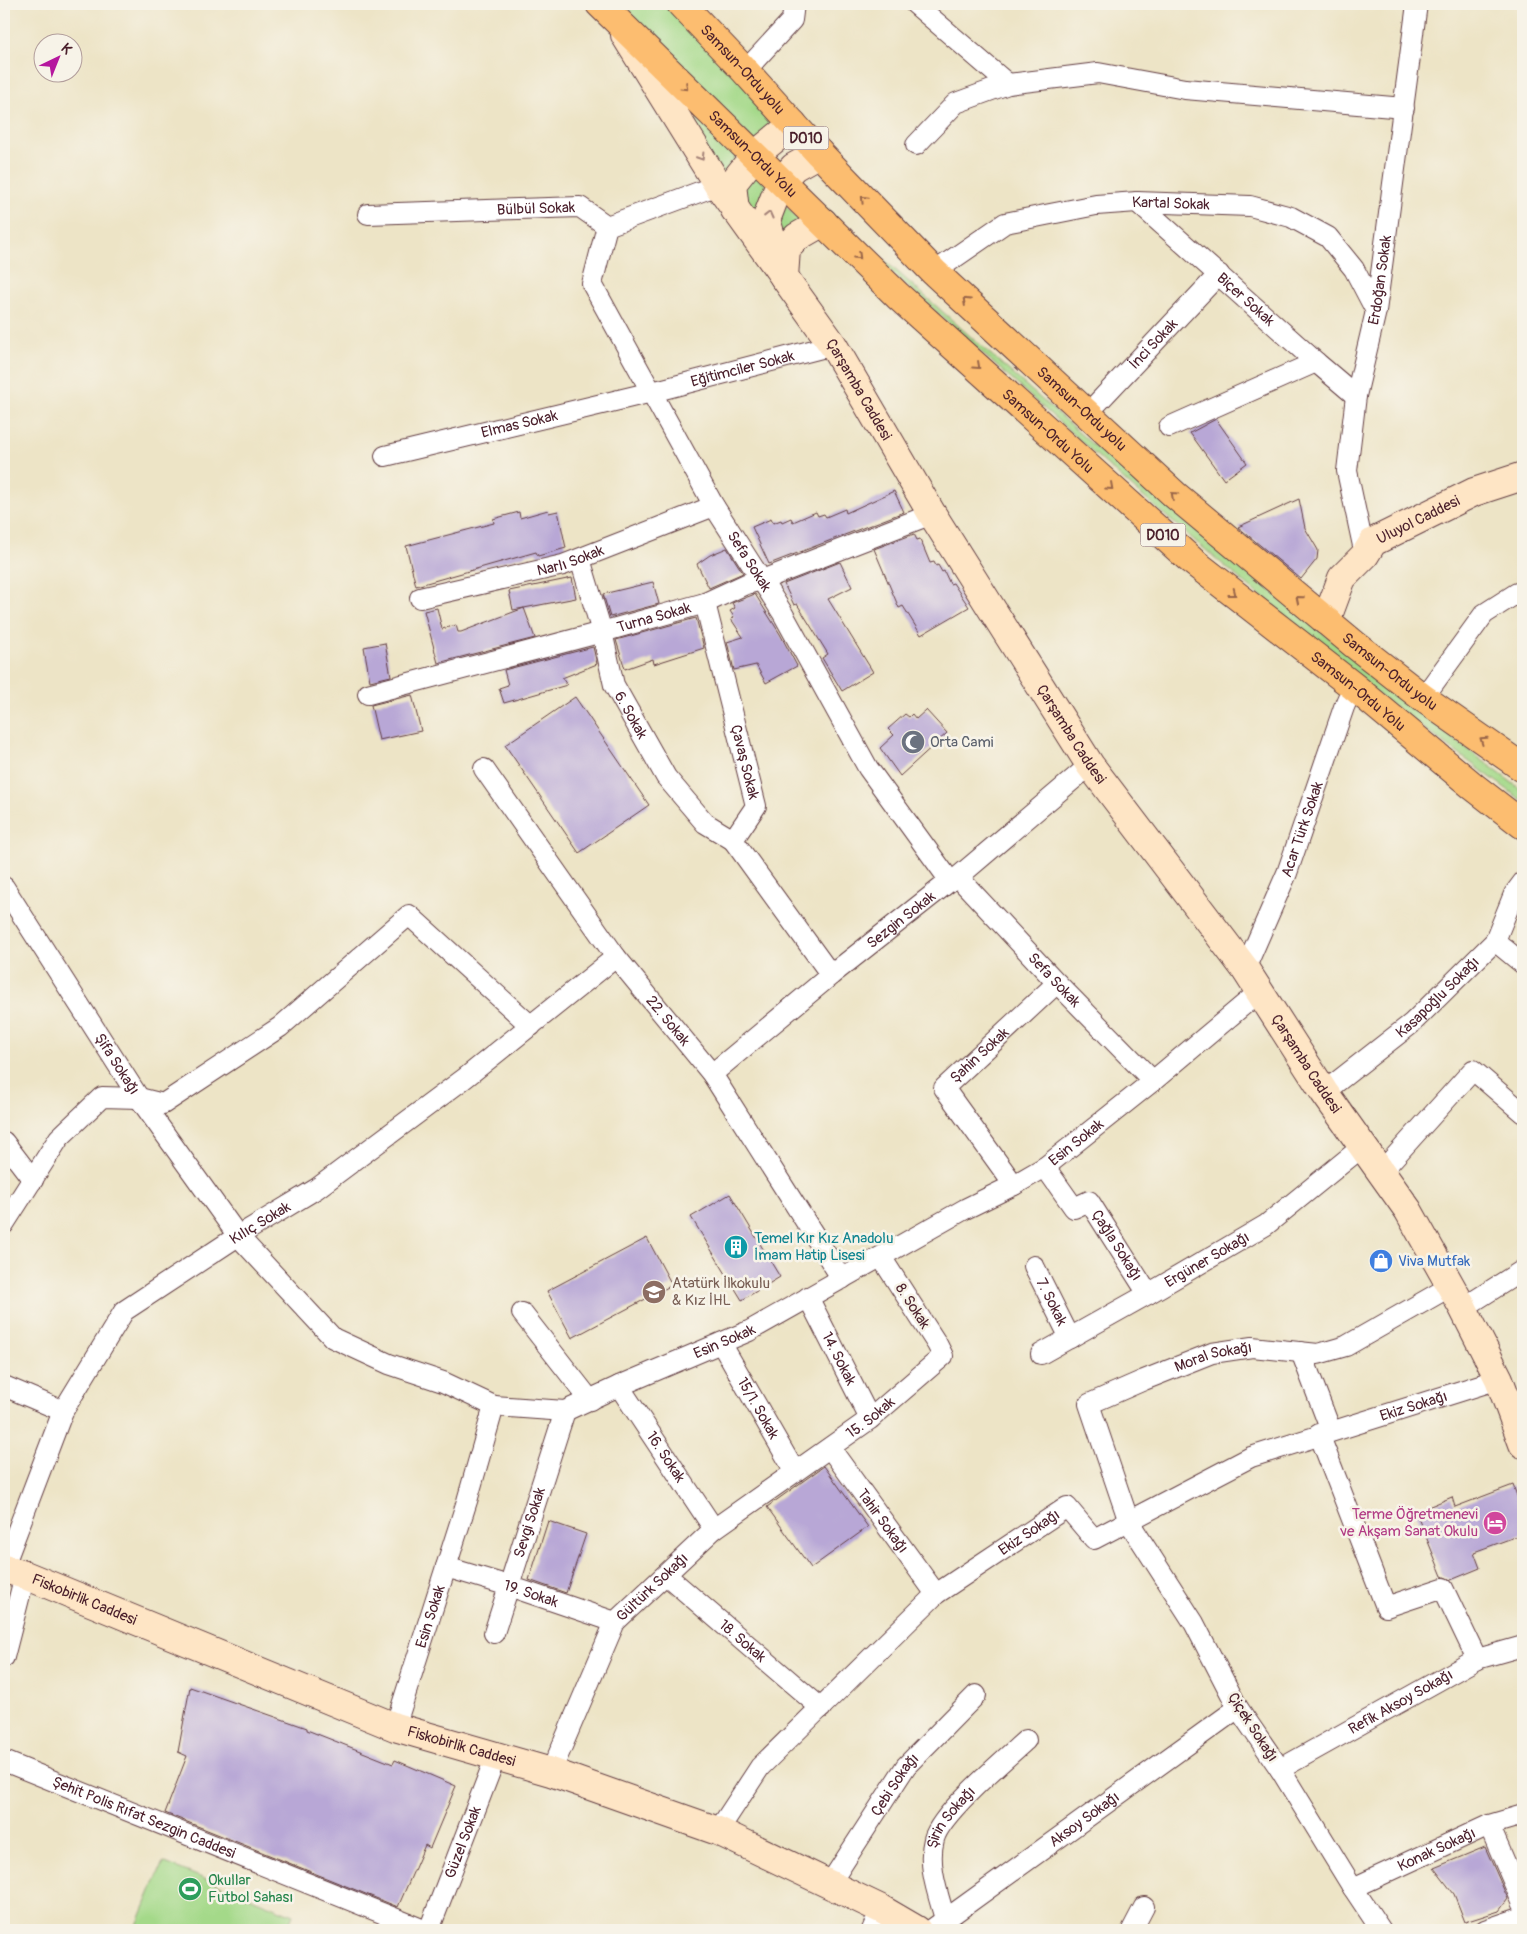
<svg xmlns="http://www.w3.org/2000/svg" width="1527" height="1934" font-family="Pangolin,sans-serif">
	<style>
		.green { fill: #a4d989; stroke: #777c5a }
		.building { fill: #b8a7d6 }
		.lines { fill: none; stroke-linecap: round; stroke-linejoin: round }
		.street-casing { stroke: #623d42; stroke-width: 22 }
		.secondary-casing { stroke: #623d42; stroke-width: 30 }
		.highway-casing { stroke: #623d42; stroke-width: 30 }
		.street { stroke: #fff; stroke-width: 20 }
		.secondary { stroke: #fee5c5; stroke-width: 28 }
		.highway { stroke: #fcbd6f; stroke-width: 28 }
		.oneway { stroke: #9a664a }
		.oneway2 { stroke: #a48278 }
		.labels { text-anchor: middle; stroke-width: 5; stroke-linejoin: round; paint-order: stroke }
		.shield { fill: #f7f3e8; stroke: #7e5f64; stroke-width: 1 }
		.shield-label { font-size: 14px; font-weight: bold; fill: #4a1f2b }
		.street-label { font-size: 15px; fill: #4a1f2b; stroke: #f7f3e8 }
		.worship-label { font-size: 15px; fill: #5b616d; stroke: #f7f3e8; text-anchor: start }
		.culture-label { font-size: 15px; fill: #0d838f; stroke: #f7f3e8; text-anchor: start }
		.shop-label { font-size: 15px; fill: #366cbe; stroke: #f7f3e8; text-anchor: start }
		.education-label { font-size: 15px; fill: #785e54; stroke: #f7f3e8; text-anchor: start }
		.hotel-label { font-size: 15px; fill: #b23c85; stroke: #f7f3e8; text-anchor: end }
		.leisure-label { font-size: 15px; fill: #27864d; stroke: #f7f3e8; text-anchor: start }
	</style>
	<rect width="100%" height="100%" fill="#f7f3e8"/>
	<filter id="ink" filterUnits="userSpaceOnUse"><feTurbulence type="fractalNoise" baseFrequency=".02" numOctaves="2"/><feDisplacementMap in="SourceGraphic" scale="10" xChannelSelector="R" yChannelSelector="G"/><feConvolveMatrix kernelMatrix="1 2 1 2 8 2 1 2 1" color-interpolation-filters="sRGB"/></filter>
	<filter id="wash" filterUnits="userSpaceOnUse"><feTurbulence type="fractalNoise" baseFrequency=".0096" numOctaves="4" result="noise"/><feDisplacementMap in="SourceGraphic" scale="20" xChannelSelector="R" yChannelSelector="G"/><feGaussianBlur stdDeviation="1.12" result="paint"/><feColorMatrix in="noise" values="0 0 0 0 0 0 0 0 0 0 0 0 0 0 0 0 0 1.4 0 .05"/><feComposite in="paint" operator="in"/></filter>
	<g filter="url(#wash)">
		<rect width="100%" height="100%" fill="#ede4c6"/>
		<g class="green">
			<path d="M635 4H681L793 124 755 155 618 23Z"/>
			<path d="M668 90 740 160 722 177Z"/>
			<path d="M755 172 767 186 757 243 734 195Z"/>
			<path d="M781 201 799 220 773 241Z"/>
			<path d="M821 204 1093 445 1442 730 1523 791V801L1366 686 1134 489 819 207Z"/>
			<path d="M163 1862 293 1915 287 1930H135Z"/>
		</g>
		<g id="blocks">
			<g class="building">
				<path d="M1216 419 1247 463 1224 480 1190 433Z"/>
				<path d="M894 491 904 512 769 564 752 527 771 519 773 523 781 520 782 522 791 518 793 522 816 512 818 516 824 514 826 517 845 509 846 513Z"/>
				<path d="M1299 499 1305 528 1318 550 1317 559 1301 579 1238 527Z"/>
				<path d="M548 510 549 513 558 511 566 548 538 556 536 552 416 586 406 546 494 523 493 519 519 512 520 518Z"/>
				<path d="M914 534 917 540 920 539 930 563 934 562 936 566 938 565 942 572 944 571 950 584 953 583 969 607 921 635 903 606 899 608 874 549Z"/>
				<path d="M727 548 743 573 709 588 697 564 710 555Z"/>
				<path d="M840 562 852 587 828 599 873 672 842 691 822 658 828 654 797 604 794 605 784 584Z"/>
				<path d="M572 578 576 598 524 608 535 638 438 663 424 611 437 608 442 629 456 625 458 632H461L524 608 513 610 509 591Z"/>
				<path d="M653 582 659 604 610 617 603 594Z"/>
				<path d="M755 594 780 634 797 666 766 683 756 665 734 670 727 642 743 637 731 619 734 617 730 611 735 608 732 603Z"/>
				<path d="M696 618 704 648 654 664 653 659 625 669 616 640Z"/>
				<path d="M385 643 391 676 370 681 364 647Z"/>
				<path d="M593 647 597 664 562 678 567 685 504 703 499 688 508 685 504 670Z"/>
				<path d="M412 695 421 731 379 740 371 705Z"/>
				<path d="M575 697 649 805 579 853 505 745Z"/>
				<path d="M926 710 947 733 900 776 880 748 894 735 888 729 905 714 909 717 912 714 916 719Z"/>
				<path d="M730 1194 780 1277 742 1300 691 1217Z"/>
				<path d="M647 1238 672 1285 572 1338 547 1291Z"/>
				<path d="M824 1466 868 1527 811 1568 767 1507Z"/>
				<path d="M1513 1485 1523 1512V1534L1474 1552 1480 1568 1451 1580 1442 1576 1416 1512 1452 1497 1455 1507Z"/>
				<path d="M548 1521 586 1534 566 1593 529 1580Z"/>
				<path d="M190 1687 307 1728V1730L393 1764 395 1760 456 1786 430 1848 425 1845 398 1907 165 1813 187 1756 178 1752Z"/>
				<path d="M1485 1847 1508 1899 1499 1911 1465 1922 1454 1894 1434 1868Z"/>
			</g>
		</g>
	</g>
	<g filter="url(#ink)">
		<use href="#blocks" fill-opacity="0" stroke="#623d42" stroke-width="1"/>
		<g class="lines">
			<g class="street-casing">
				<g id="street">
					<path d="M915 4 1008 84"/>
					<path d="M745 71 792 20 794 4"/>
					<path d="M916 145 956 103 1008 84 1098 73 1185 89 1404 108"/>
					<path id="s1" d="M1137 202 1316 362 1356 396"/>
					<path id="s2" d="M368 214 580 207 607 226 718 185"/>
					<path id="s3" d="M607 226 592 284 714 506 782 612 868 768 950 881"/>
					<path id="s4" d="M934 272 1005 223 1096 205 1137 202 1250 206 1291 217 1328 237 1354 269 1376 311"/>
					<path id="s5" d="M1088 413 1219 274"/>
					<path d="M1169 427 1316 362"/>
					<path id="s6" d="M385 456 652 392 833 345"/>
					<path id="s7" d="M1365 555 1347 471 1356 396 1376 311 1417 4"/>
					<path id="s8" d="M580 559 602 632 614 685 666 777 705 823 733 840"/>
					<path id="s9" d="M420 598 563 565 714 506"/>
					<path id="s10" d="M705 603 756 806 733 840 831 975"/>
					<path id="s11" d="M368 694 602 632 705 603 746 584 762 580 932 514"/>
					<path d="M1423 698 1484 614 1517 593H1523"/>
					<path id="s12" d="M484 769 616 957 712 1074 842 1279"/>
					<path id="s13" d="M958 877 1057 983 1153 1081"/>
					<path id="s14" d="M4 887 139 1098 238 1236 333 1338 389 1364 443 1382 494 1406"/>
					<path d="M1495 941 1523 964"/>
					<path id="s15" d="M1245 969 1287 873 1344 707 1353 686"/>
					<path id="s16" d="M712 1074 831 975 950 881 958 877 1090 765"/>
					<path id="s17" d="M1324 1092 1411 1024 1495 941 1514 894 1523 882"/>
					<path d="M4 1142 33 1180"/>
					<path id="s18" d="M1045 1167 1074 1208 1089 1201 1148 1294"/>
					<path d="M1381 1172 1473 1070 1523 1113"/>
					<path id="s19" d="M1014 1185 944 1088 1057 983"/>
					<path d="M4 1224 59 1138 102 1097 139 1098 163 1104 280 1027 409 915 531 1026"/>
					<path id="s20" d="M1034 1266 1070 1338"/>
					<path id="s21" d="M808 1297 870 1419"/>
					<path d="M1463 1308 1523 1270"/>
					<path d="M522 1313 590 1400"/>
					<path id="s22" d="M721 1343 795 1472"/>
					<path d="M1301 1352 1331 1431"/>
					<path id="s23" d="M1041 1354 1148 1294 1266 1225 1362 1147"/>
					<path d="M4 1386 63 1411"/>
					<path id="s24" d="M619 1386 714 1529"/>
					<path d="M1319 1434 1386 1607 1443 1588 1477 1659"/>
					<path id="s25" d="M830 1448 936 1594"/>
					<path id="s26" d="M4 1566 63 1411 124 1311 238 1236 316 1189 465 1078 616 957"/>
					<path id="s27" d="M446 1567 509 1586 615 1622"/>
					<path id="s28" d="M666 1575 821 1708"/>
					<path id="s29" d="M494 1633 565 1411"/>
					<path d="M4 1657 25 1575"/>
					<path id="s30" d="M395 1727 467 1501 494 1406 565 1411 619 1386 749 1331 965 1209 1014 1185 1045 1167 1153 1081 1259 992"/>
					<path id="s31" d="M4 1761 424 1930"/>
					<path id="s32" d="M1280 1769 1477 1659 1523 1646"/>
					<path id="s33" d="M551 1772 615 1622 714 1529 870 1419 943 1356 937 1344 881 1257"/>
					<path d="M1489 1825 1523 1904"/>
					<path id="s34" d="M718 1831 760 1767 936 1594 1067 1507 1094 1539 1251 1457 1499 1379"/>
					<path id="s35" d="M829 1885 906 1766 976 1695"/>
					<path id="s36" d="M1353 1888 1489 1825 1523 1815"/>
					<path id="s37" d="M945 1919C938 1894 927 1865 934 1839 941 1813 1004 1760 1026 1740"/>
					<path id="s38" d="M429 1930 496 1756"/>
					<path d="M872 1930 881 1909"/>
					<path id="s39" d="M931 1930 1238 1708"/>
					<path d="M1132 1930 1144 1907"/>
					<path id="s40" d="M1381 1930 1353 1888 1280 1769 1238 1708 1194 1623 1129 1522 1089 1404 1144 1380 1212 1353 1252 1347 1318 1354 1346 1346 1451 1286"/>
					<path d="M1485 1930 1523 1917"/>
				</g>
			</g>
			<g class="secondary-casing">
				<g id="secondary">
					<path id="s41" d="M625 35 718 185 833 345 932 514 1090 765 1245 969 1324 1092 1408 1210 1463 1308 1499 1379 1523 1444"/>
					<path d="M735 210 732 184 755 155 793 124"/>
					<path d="M777 255 766 220 781 181 794 167 819 153"/>
					<path d="M784 277 786 249 797 237 823 222"/>
					<path id="s42" d="M1326 621 1342 578 1365 555 1373 542 1474 492 1523 476"/>
					<path id="s43" d="M4 1569 25 1575 395 1727 551 1772 718 1831 881 1909 917 1930"/>
				</g>
			</g>
			<g class="highway-casing">
				<g id="highway">
					<path id="s44" d="M600 4 898 296 1191 560 1353 686 1474 787 1523 825"/>
					<path id="s45" d="M681 4 745 71 819 153 934 272 1175 495 1354 644 1423 698 1523 768"/>
				</g>
			</g>
			<use href="#street" class="street"/>
			<use href="#secondary" class="secondary"/>
			<use href="#highway" class="highway"/>
		</g>
		<defs><path id="oneway-chevron" d="M-2-3.5L2.5 0L-2 3.5" fill="none" stroke-width="1.6" stroke-linecap="round" stroke-linejoin="round" transform="scale(1.25)"/></defs>
		<g class="oneway">
			<use href="#oneway-chevron" transform="translate(685 87) rotate(44)"/>
			<use href="#oneway-chevron" transform="translate(864 199) rotate(-134)"/>
			<use href="#oneway-chevron" transform="translate(858 256) rotate(44)"/>
			<use href="#oneway-chevron" transform="translate(966 301) rotate(-137)"/>
			<use href="#oneway-chevron" transform="translate(977 366) rotate(42)"/>
			<use href="#oneway-chevron" transform="translate(1110 487) rotate(42)"/>
			<use href="#oneway-chevron" transform="translate(1174 495) rotate(-138)"/>
			<use href="#oneway-chevron" transform="translate(1233 593) rotate(38)"/>
			<use href="#oneway-chevron" transform="translate(1299 599) rotate(-140)"/>
			<use href="#oneway-chevron" transform="translate(1483 740) rotate(-145)"/>
		</g>
		<g class="oneway2">
			<use href="#oneway-chevron" transform="translate(701 157) rotate(58)"/>
			<use href="#oneway-chevron" transform="translate(769 215) rotate(-76)"/>
		</g>
	</g>
	<defs>
		<g id="mosque-disc" transform="scale(1.25)"><circle r="9.5" fill="#6b7280" stroke="#f7f3e8"/><path d="M3.5-4.9A6 6 0 1 0 3.5 4.9A5 5 0 1 1 3.5-4.9Z" fill="#fff"/></g>
		<g id="building-disc" transform="scale(1.25)"><circle r="9.5" fill="#0f9aa8" stroke="#f7f3e8"/><path d="M-4-6H4V6H1V3H-1V6H-4ZM-2.5-4.3h1.7v1.8h-1.7ZM.8-4.3h1.7v1.8H.8ZM-2.5-1h1.7V.8h-1.7ZM.8-1h1.7V.8H.8Z" fill="#fff"/></g>
		<g id="shop-disc" transform="scale(1.25)"><circle r="9.5" fill="#3f7fe0" stroke="#f7f3e8"/><path d="M-5-2.5h2.3a2.7 3.5 0 0 1 5.4 0H5L5.5 6h-11ZM-1.5-2.5h3a1.5 2.3 0 0 0-3 0Z" fill="#fff"/></g>
		<g id="school-disc" transform="scale(1.25)"><circle r="9.5" fill="#8d6e63" stroke="#f7f3e8"/><path d="M0-5L7-2L0 1L-7-2ZM-4 1L0 2.5L4 1V4Q0 6-4 4Z" fill="#fff"/></g>
		<g id="hotel-disc" transform="scale(1.25)"><circle r="9.5" fill="#d1479c" stroke="#f7f3e8"/><path d="M-6-4.5h1.5V1H6V5H4.5V3h-9V5H-6ZM-4 0a1.8 1.8 0 1 1 3.6 0ZM.5 0V-2.5h3Q6-2.5 6 0Z" fill="#fff"/></g>
		<g id="stadium-disc" transform="scale(1.25)"><circle r="9.5" fill="#2e9e5b" stroke="#f7f3e8"/><path d="M0-5a6.5 5 0 1 0 0 10a6.5 5 0 1 0 0-10ZM-3.5-1.8h7v3.6h-7Z" fill="#fff"/></g>
	</defs>
	<g fill-rule="evenodd">
		<use href="#mosque-disc" x="913" y="742"/>
		<use href="#building-disc" x="736" y="1247"/>
		<use href="#shop-disc" x="1381" y="1261"/>
		<use href="#school-disc" x="654" y="1292"/>
		<use href="#hotel-disc" x="1495" y="1523"/>
		<use href="#stadium-disc" x="190" y="1889"/>
	</g>
	<g class="labels">
		<g class="shield">
			<rect x="783.5" y="126.5" width="45" height="23" rx="4"/>
			<rect x="1140.5" y="523.5" width="45" height="23" rx="4"/>
		</g>
		<g class="shield-label">
			<text x="806" y="143">D010</text>
			<text x="1163" y="540">D010</text>
		</g>
		<g class="street-label">
			<text dy="5" stroke="none"><textPath href="#s45" startOffset="90">Samsun-Ordu yolu</textPath></text>
			<text dy="5" stroke="none"><textPath href="#s44" startOffset="214">Samsun-Ordu Yolu</textPath></text>
			<text dy="5" stroke="none"><textPath href="#s4" startOffset="254">Kartal Sokak</textPath></text>
			<text dy="5" stroke="none"><textPath href="#s2" startOffset="168">Bülbül Sokak</textPath></text>
			<text dy="5" stroke="none"><textPath href="#s7" startOffset="280">Erdoğan Sokak</textPath></text>
			<text dy="5" stroke="none"><textPath href="#s1" startOffset="146">Biçer Sokak</textPath></text>
			<text dy="5" stroke="none"><textPath href="#s5" startOffset="95">İnci Sokak</textPath></text>
			<text dy="5" stroke="none"><textPath href="#s6" startOffset="368">Eğitimciler Sokak</textPath></text>
			<text dy="5" stroke="none"><textPath href="#s41" startOffset="425">Çarşamba Caddesi</textPath></text>
			<text dy="5" stroke="none"><textPath href="#s45" startOffset="570">Samsun-Ordu yolu</textPath></text>
			<text dy="5" stroke="none"><textPath href="#s6" startOffset="138">Elmas Sokak</textPath></text>
			<text dy="5" stroke="none"><textPath href="#s44" startOffset="619">Samsun-Ordu Yolu</textPath></text>
			<text dy="5" stroke="none"><textPath href="#s42" startOffset="144">Uluyol Caddesi</textPath></text>
			<text dy="5" stroke="none"><textPath href="#s9" startOffset="155">Narlı Sokak</textPath></text>
			<text dy="5" stroke="none"><textPath href="#s3" startOffset="379">Sefa Sokak</textPath></text>
			<text dy="5" stroke="none"><textPath href="#s11" startOffset="296">Turna Sokak</textPath></text>
			<text dy="5" stroke="none"><textPath href="#s45" startOffset="975">Samsun-Ordu yolu</textPath></text>
			<text dy="5" stroke="none"><textPath href="#s44" startOffset="1024">Samsun-Ordu Yolu</textPath></text>
			<text dy="5" stroke="none"><textPath href="#s8" startOffset="165">6. Sokak</textPath></text>
			<text dy="5" stroke="none"><textPath href="#s41" startOffset="830">Çarşamba Caddesi</textPath></text>
			<text dy="5" stroke="none"><textPath href="#s10" startOffset="164">Çavaş Sokak</textPath></text>
			<text dy="5" stroke="none"><textPath href="#s15" startOffset="151">Acar Türk Sokak</textPath></text>
			<text dy="5" stroke="none"><textPath href="#s16" startOffset="244">Sezgin Sokak</textPath></text>
			<text dy="5" stroke="none"><textPath href="#s13" startOffset="141">Sefa Sokak</textPath></text>
			<text dy="5" stroke="none"><textPath href="#s17" startOffset="148">Kasapoğlu Sokağı</textPath></text>
			<text dy="5" stroke="none"><textPath href="#s12" startOffset="312">22. Sokak</textPath></text>
			<text dy="5" stroke="none"><textPath href="#s19" startOffset="168">Şahin Sokak</textPath></text>
			<text dy="5" stroke="none"><textPath href="#s14" startOffset="210">Şifa Sokağı</textPath></text>
			<text dy="5" stroke="none"><textPath href="#s41" startOffset="1235">Çarşamba Caddesi</textPath></text>
			<text dy="5" stroke="none"><textPath href="#s30" startOffset="986">Esin Sokak</textPath></text>
			<text dy="5" stroke="none"><textPath href="#s26" startOffset="445">Kılıç Sokak</textPath></text>
			<text dy="5" stroke="none"><textPath href="#s18" startOffset="119">Çağla Sokağı</textPath></text>
			<text dy="5" stroke="none"><textPath href="#s23" startOffset="191">Ergüner Sokağı</textPath></text>
			<text dy="5" stroke="none"><textPath href="#s20" startOffset="40">7. Sokak</textPath></text>
			<text transform="translate(913 1306) rotate(57)" y="5">8. Sokak</text>
			<text dy="5" stroke="none"><textPath href="#s30" startOffset="581">Esin Sokak</textPath></text>
			<text dy="5" stroke="none"><textPath href="#s21" startOffset="69">14. Sokak</textPath></text>
			<text dy="5" stroke="none"><textPath href="#s40" startOffset="738">Moral Sokağı</textPath></text>
			<text dy="5" stroke="none"><textPath href="#s34" startOffset="870">Ekiz Sokağı</textPath></text>
			<text dy="5" stroke="none"><textPath href="#s22" startOffset="75">15/1. Sokak</textPath></text>
			<text dy="5" stroke="none"><textPath href="#s33" startOffset="491">15. Sokak</textPath></text>
			<text dy="5" stroke="none"><textPath href="#s24" startOffset="85">16. Sokak</textPath></text>
			<text dy="5" stroke="none"><textPath href="#s25" startOffset="90">Tahir Sokağı</textPath></text>
			<text dy="5" stroke="none"><textPath href="#s29" startOffset="116">Sevgi Sokak</textPath></text>
			<text dy="5" stroke="none"><textPath href="#s34" startOffset="435">Ekiz Sokağı</textPath></text>
			<text dy="5" stroke="none"><textPath href="#s33" startOffset="214">Gültürk Sokağı</textPath></text>
			<text dy="5" stroke="none"><textPath href="#s27" startOffset="89">19. Sokak</textPath></text>
			<text dy="5" stroke="none"><textPath href="#s43" startOffset="86">Fiskobirlik Caddesi</textPath></text>
			<text dy="5" stroke="none"><textPath href="#s30" startOffset="116">Esin Sokak</textPath></text>
			<text dy="5" stroke="none"><textPath href="#s28" startOffset="101">18. Sokak</textPath></text>
			<text dy="5" stroke="none"><textPath href="#s32" startOffset="138">Refik Aksoy Sokağı</textPath></text>
			<text transform="translate(1253 1727) rotate(57)" y="5">Çiçek Sokağı</text>
			<text dy="5" stroke="none"><textPath href="#s43" startOffset="491">Fiskobirlik Caddesi</textPath></text>
			<text dy="5" stroke="none"><textPath href="#s35" startOffset="120">Çebi Sokağı</textPath></text>
			<text dy="5" stroke="none"><textPath href="#s31" startOffset="151">Şehit Polis Rıfat Sezgin Caddesi</textPath></text>
			<text dy="5" stroke="none"><textPath href="#s39" startOffset="189">Aksoy Sokağı</textPath></text>
			<text dy="5" stroke="none"><textPath href="#s37" startOffset="109">Şirin Sokağı</textPath></text>
			<text dy="5" stroke="none"><textPath href="#s38" startOffset="94">Güzel Sokak</textPath></text>
			<text dy="5" stroke="none"><textPath href="#s36" startOffset="92">Konak Sokağı</textPath></text>
		</g>
		<g class="worship-label">
			<text x="930" y="747">Orta Cami</text>
		</g>
		<g class="culture-label">
			<text x="754" y="1243">Temel Kır Kız Anadolu<tspan x="754" dy="17">İmam Hatip Lisesi</tspan></text>
		</g>
		<g class="shop-label">
			<text x="1398" y="1266">Viva Mutfak</text>
		</g>
		<g class="education-label">
			<text x="672" y="1288">Atatürk İlkokulu<tspan x="672" dy="17">&amp; Kız İHL</tspan></text>
		</g>
		<g class="hotel-label">
			<text x="1478" y="1519">Terme Öğretmenevi<tspan x="1478" dy="17">ve Akşam Sanat Okulu</tspan></text>
		</g>
		<g class="leisure-label">
			<text x="208" y="1885">Okullar<tspan x="208" dy="17">Futbol Sahası</tspan></text>
		</g>
	</g>
	<rect width="1527" height="1934" fill="none" stroke="#f7f3e8" stroke-width="20"/>
	<g transform="translate(58 58) rotate(43)"><circle r="24" fill="#f7f3e8" stroke="#b29e9c"/>
	<path d="M0-4L9 19L0 12L-9 19Z" fill="#b5179e"/>
	<text y="-8" font-size="14" font-weight="bold" text-anchor="middle" fill="#4a1f2b">K</text>
	</g>
</svg>
